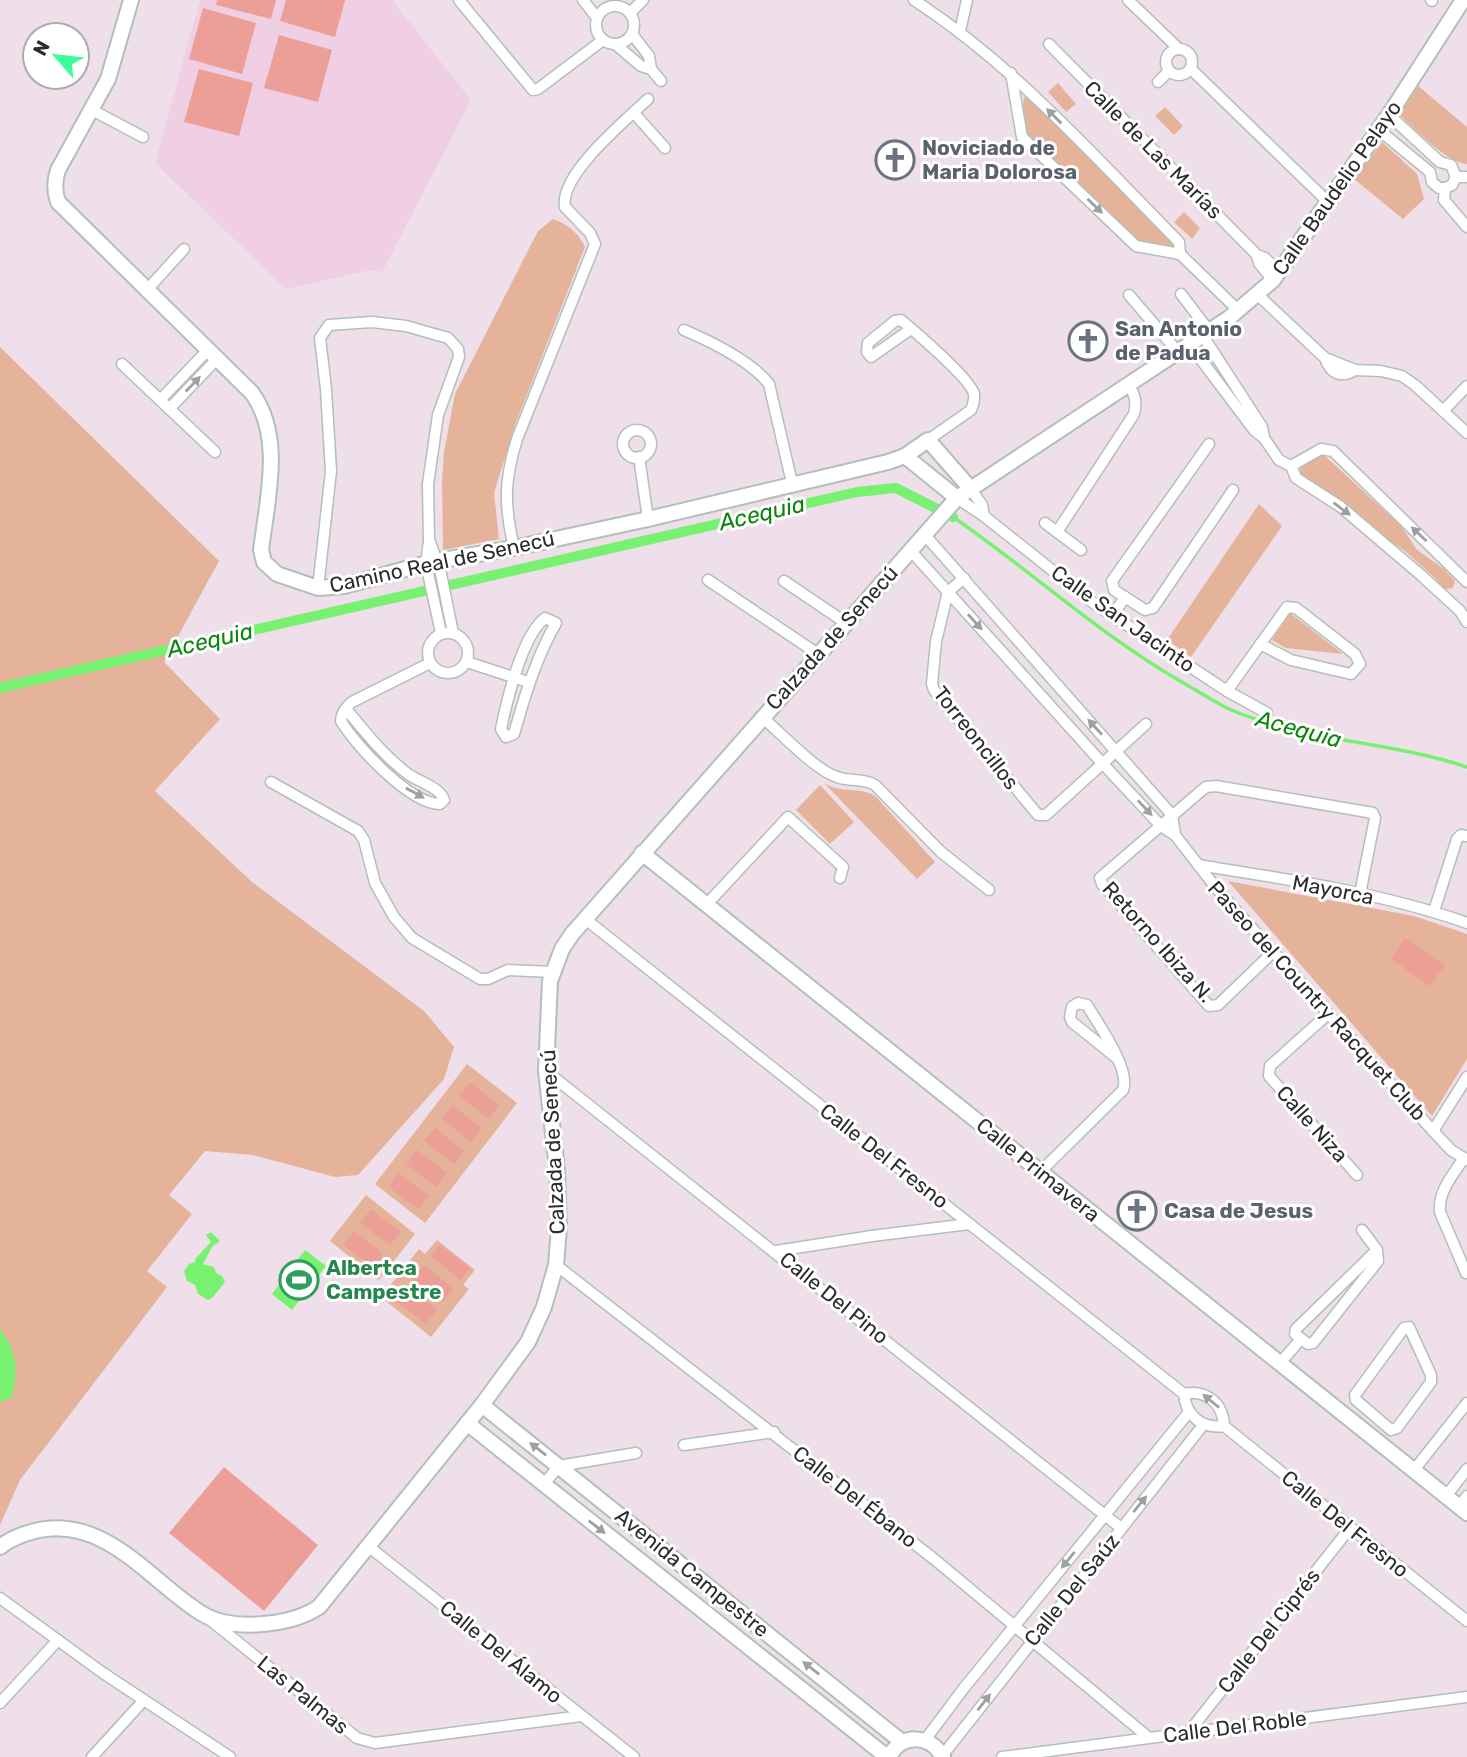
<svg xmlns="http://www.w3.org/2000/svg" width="1467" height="1757" font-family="Rubik,sans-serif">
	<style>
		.education { fill: #f0cee4 }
		.green { fill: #e5b39a }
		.pitch { fill: #ec9f96 }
		.water { fill: #78f170 }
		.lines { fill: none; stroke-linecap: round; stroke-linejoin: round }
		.stream { stroke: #78f170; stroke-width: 3.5 }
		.canal { stroke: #78f170; stroke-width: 10 }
		.street-casing { stroke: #b2c0b9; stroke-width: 13 }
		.secondary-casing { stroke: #b2c0b9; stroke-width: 18 }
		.street { stroke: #fff; stroke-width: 10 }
		.secondary { stroke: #fff; stroke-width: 14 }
		.oneway { fill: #a0a0a0 }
		.labels { text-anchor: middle; stroke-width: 6; stroke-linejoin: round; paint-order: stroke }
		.worship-label { font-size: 21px; font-weight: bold; fill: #5b616d; stroke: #fff; text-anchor: start }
		.street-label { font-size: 21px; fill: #2c2c2c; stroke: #fff }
		.leisure-label { font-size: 21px; font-weight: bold; fill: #27864d; stroke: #fff; text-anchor: start }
		.water-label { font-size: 23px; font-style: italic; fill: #0c850f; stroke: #fff }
	</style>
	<rect width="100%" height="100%" fill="#eedfea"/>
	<path class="education" d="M200 0H392L471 100 382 272 370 270 286 289 155 163Z"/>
	<g class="green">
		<path d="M1058 83 1076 104 1066 112 1048 92Z"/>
		<path d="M1417 85 1467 127V164C1445 162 1415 128 1398 114Z"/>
		<path d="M1024 97 1032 99 1176 242 1175 246 1170 248 1141 242 1026 133 1022 116Z"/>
		<path d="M1165 107 1183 126 1174 135 1155 116Z"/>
		<path d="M1382 142 1417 174 1424 199 1403 219 1354 179Z"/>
		<path d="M1184 212 1200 228 1192 239 1174 222Z"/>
		<path d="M553 219C568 225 578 232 585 247L515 425 494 493 499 539 443 550 442 480 444 452 455 394 538 231Z"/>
		<path d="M0 347 219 561 164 662 220 719 155 791 252 882 424 1011 454 1047 444 1079 358 1175 335 1177 253 1155 205 1151 169 1195 192 1214 147 1271 167 1287 20 1480 0 1525Z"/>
		<path d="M1322 453 1402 527 1417 550 1444 569 1455 581 1453 588 1444 589 1436 579 1405 551 1379 534 1337 498 1298 474 1302 467Z"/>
		<path d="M1259 504 1282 526 1191 657 1167 640Z"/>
		<path d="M1290 613 1343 654 1286 648 1272 640Z"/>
		<path d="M825 784C842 793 860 787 875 796L935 862 917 879Z"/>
		<path d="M820 785 854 822 830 844 796 810Z"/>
		<path d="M1228 881 1414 916 1467 934V1059L1432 1116Z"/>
		<path d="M467 1064 517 1103 425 1223 375 1184Z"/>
		<path d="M366 1195 415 1234 379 1280 330 1241Z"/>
		<path d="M437 1240 475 1270 463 1285 469 1289 431 1337 381 1297 419 1249 425 1254Z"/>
	</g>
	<g class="pitch">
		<path d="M217 0H276L271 19 216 5Z"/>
		<path d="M286 0H345L335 37 280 21Z"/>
		<path d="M203 8 256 23 242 74 189 59Z"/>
		<path d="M279 35 332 50 318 102 264 88Z"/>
		<path d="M199 69 253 83 239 136 184 122Z"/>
		<path d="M1405 938 1445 965 1430 986 1391 959Z"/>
		<path d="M470 1082 499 1105 489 1119 459 1096Z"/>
		<path d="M452 1105 482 1128 471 1142 442 1119Z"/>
		<path d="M435 1128 464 1151 454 1164 424 1141Z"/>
		<path d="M417 1150 447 1173 436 1187 406 1164Z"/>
		<path d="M399 1173 429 1196 419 1210 389 1187Z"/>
		<path d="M371 1209 401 1232 390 1245 360 1223Z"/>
		<path d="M354 1231 383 1254 373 1267 343 1245Z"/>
		<path d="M440 1245 470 1268 461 1280 431 1256Z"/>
		<path d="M424 1265 453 1288 443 1302 413 1279Z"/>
		<path d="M407 1287 437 1310 426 1324 396 1301Z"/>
		<path d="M224 1467 318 1545 264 1611 169 1533Z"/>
	</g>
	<g class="water">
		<path d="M211 1232 220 1241 212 1247 203 1264 214 1267 216 1273 222 1276 225 1282 213 1297 208 1300 198 1294 195 1285 187 1281 184 1271 189 1264 195 1262V1259L211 1242 206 1235Z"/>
		<path d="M305 1250 326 1266 292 1310 272 1294Z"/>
		<path d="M0 1329C17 1351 19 1372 11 1398L0 1402Z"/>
	</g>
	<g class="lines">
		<path class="stream" d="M953 517C1033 572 1103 638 1187 685 1201 693 1215 702 1229 709 1305 742 1389 741 1467 767"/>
		<path class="canal" d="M0 688 857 492 896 488 953 517"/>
		<g class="street-casing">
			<g id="street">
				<path d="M459 0 533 90 538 89 603 40"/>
				<path d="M583 0 597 18"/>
				<path d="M914 0C1015 66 1094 156 1179 242L1180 254"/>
				<path d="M1128 0 1179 49"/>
				<path d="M1431 0 1432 1"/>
				<circle cx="615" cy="25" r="19"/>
				<path d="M630 13 643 0"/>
				<path d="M960 31 967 0"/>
				<path d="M632 34 649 56 651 69 661 81"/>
				<path d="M615 44 641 66 651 69"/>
				<path d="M1049 44 1257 255 1265 258 1279 272"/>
				<circle cx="1179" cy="62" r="13"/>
				<path d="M1191 69 1328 202"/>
				<path d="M1011 73 1022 137 1136 246 1180 254"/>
				<path d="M1158 82 1169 71"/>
				<path d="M92 110 143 137"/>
				<path d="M634 113 665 148"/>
				<path d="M1389 115 1440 162 1451 165 1456 177"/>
				<path d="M1379 130 1430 172 1432 182 1439 188H1445"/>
				<path d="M1456 177 1452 185 1445 188 1444 200 1467 227"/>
				<path d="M1456 177H1467"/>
				<path d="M1180 254 1239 311"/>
				<path d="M1257 255 1259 263 1273 280"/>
				<path d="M146 291 184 249"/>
				<path d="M1181 294 1210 332"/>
				<path d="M1129 295 1178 352"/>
				<path d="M1258 295 1325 358 1355 370 1381 371 1402 376 1415 385 1467 433"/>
				<path d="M911 329 871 357 867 352 868 343 895 321 901 320C915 332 970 378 974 394 975 400 973 405 971 410L928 440"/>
				<path d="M684 330C712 342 750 360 769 384L792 483"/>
				<path d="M1203 336 1262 427 1264 438"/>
				<path d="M1190 345 1254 430 1264 438 1279 460 1291 466 1296 478 1341 507 1422 576 1460 611 1467 622"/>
				<path d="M1325 358C1330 373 1340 379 1355 370"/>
				<path d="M122 364 215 452"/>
				<path d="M160 400 208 350"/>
				<path d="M169 409 217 359"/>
				<path d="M1443 411 1467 386"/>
				<circle cx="637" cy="444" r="14"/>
				<path d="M1209 444 1112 581 1114 590 1145 610 1153 608 1233 490"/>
				<path d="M639 457 648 519"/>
				<path d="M1291 466 1321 449 1333 451 1467 582"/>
				<path d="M970 488 982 505 984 516"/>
				<path d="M957 498 984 516 1092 602 1227 691 1267 713"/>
				<path d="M1045 523 1081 550"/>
				<path d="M1057 532 1134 414C1137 403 1135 393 1128 385"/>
				<path d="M924 534 1172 815 1175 835"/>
				<path d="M430 542 441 574 453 633"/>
				<path d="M514 548C504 504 504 481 517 439L595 244 590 233 565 207C559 175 625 121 648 99"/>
				<path d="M910 550 1102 763 1161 826 1175 835 1217 889 1433 1131 1451 1150 1467 1160"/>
				<path d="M964 578 948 592 936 641 932 684 934 690 1038 815H1046L1146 724"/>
				<path d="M708 580 818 654"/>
				<path d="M784 581 846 623"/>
				<path d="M318 588 331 471 326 389 320 338 329 325 372 322 406 326 448 338 458 349 459 357 438 415 428 484 429 541 426 564 441 633"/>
				<path d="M1113 615 1125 597"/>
				<path d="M545 618 556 623C536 658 525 695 514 734L506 737 501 729C507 700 522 636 545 618Z"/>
				<circle cx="448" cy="653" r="20"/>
				<path d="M467 662 528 682"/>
				<path d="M1227 691 1287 607 1296 608 1355 654 1360 664 1351 674 1291 660 1260 644"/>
				<path d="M346 709C365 732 384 756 408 774 419 782 440 787 444 800L440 804C410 804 356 746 341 721 341 713 346 707 352 702L430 663"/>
				<path d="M762 717C781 733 815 770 837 777 850 782 863 778 875 785L941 852 989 890"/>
				<path d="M271 782 358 831 364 840 375 883 394 917 412 938 480 979H488L508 970 552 972"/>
				<path d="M1198 865C1286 879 1383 893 1467 923"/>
				<path d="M707 904 788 817 843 867 840 878"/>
				<path d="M1434 911 1457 839 1461 835 1467 836"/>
				<path d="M584 918 1184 1394C1186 1416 1202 1429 1224 1426L1467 1621"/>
				<path d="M1273 952 1218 1005 1209 1006 1102 884 1100 878 1201 791 1206 787 1216 786 1373 813 1375 818 1360 894"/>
				<path d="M1328 1014 1270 1066 1269 1076 1357 1175"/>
				<path d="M546 1071 1121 1528"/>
				<path d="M1433 1131 1467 1077"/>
				<path d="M1464 1158C1453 1175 1438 1191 1440 1212L1466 1273"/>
				<path d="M1040 1172 1123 1090C1131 1069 1098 1024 1087 1005L1078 1003 1072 1007 1070 1017 1072 1022 1118 1059"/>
				<path d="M1362 1230 1377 1250 1378 1261 1313 1343 1308 1344 1295 1334 1296 1329 1377 1250"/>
				<path d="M776 1251 872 1236 969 1224"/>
				<path d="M556 1265 934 1559 1148 1737"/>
				<path d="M1409 1327 1431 1375V1382L1397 1428 1391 1430 1356 1400 1355 1395 1404 1328Z"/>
				<path d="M1280 1363 1301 1339"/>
				<path d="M1184 1394C1206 1389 1223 1403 1224 1426"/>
				<path d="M684 1445 774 1432"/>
				<path d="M1414 1470 1467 1403"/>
				<path d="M543 1485 559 1466 636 1453"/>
				<path d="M1446 1496 1467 1469"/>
				<path d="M1459 1506 1467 1496"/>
				<path d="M368 1546 634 1757"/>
				<path d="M0 1598 103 1673 230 1757"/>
				<path d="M209 1619 357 1738 375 1743 581 1716"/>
				<path d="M0 1703 58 1640"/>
				<path d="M1188 1733 1350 1528"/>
				<path d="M925 1740 964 1688 1189 1412"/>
				<path d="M942 1756 1204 1424"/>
				<path d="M92 1757 144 1700"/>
				<path d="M1002 1757 1467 1697"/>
			</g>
		</g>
		<g class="secondary-casing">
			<g id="secondary">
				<path d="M131 0 108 79 58 170C54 182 54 191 58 202L252 393C284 437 267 500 261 550L264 562 277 574 318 588 344 586 431 562 514 548 648 519 888 462 905 456 928 440 970 488"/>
				<path d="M905 456 957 498"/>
				<path d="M642 853 1467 1513"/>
				<path d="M482 1405 902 1742"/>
				<path d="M467 1423 887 1757"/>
				<path d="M0 1547C11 1538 26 1533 39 1530 107 1517 150 1581 201 1613 231 1632 290 1626 319 1607L482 1405 528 1342 544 1307 556 1265 559 1227 557 1169 546 1071 550 981 562 949 572 934 957 498 1229 318 1273 280 1389 115 1463 0"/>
				<path d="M889 1757C901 1733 930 1734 943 1757"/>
			</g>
		</g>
		<use href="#street" class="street"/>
		<use href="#secondary" class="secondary"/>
	</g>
	<defs><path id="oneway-solid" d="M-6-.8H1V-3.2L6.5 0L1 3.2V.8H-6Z" transform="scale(1.75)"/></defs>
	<g class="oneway">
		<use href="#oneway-solid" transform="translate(1054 116) rotate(-135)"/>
		<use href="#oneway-solid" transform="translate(1095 206) rotate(44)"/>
		<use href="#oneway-solid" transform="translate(193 384) rotate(-46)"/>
		<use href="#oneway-solid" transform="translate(1342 509) rotate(37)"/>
		<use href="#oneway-solid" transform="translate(1419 534) rotate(-137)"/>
		<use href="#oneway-solid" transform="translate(975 622) rotate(48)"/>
		<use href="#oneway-solid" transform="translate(1095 727) rotate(-132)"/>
		<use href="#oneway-solid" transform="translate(415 793) rotate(29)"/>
		<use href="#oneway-solid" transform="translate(1145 808) rotate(47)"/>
		<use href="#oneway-solid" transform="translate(1211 1401) rotate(-141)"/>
		<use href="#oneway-solid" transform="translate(538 1449) rotate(-142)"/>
		<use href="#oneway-solid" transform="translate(1140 1504) rotate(-51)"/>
		<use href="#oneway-solid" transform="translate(597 1527) rotate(38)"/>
		<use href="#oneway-solid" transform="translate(1068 1560) rotate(129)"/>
		<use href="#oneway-solid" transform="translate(811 1668) rotate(-142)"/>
		<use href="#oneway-solid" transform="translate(984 1702) rotate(-52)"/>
	</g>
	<defs>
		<g id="church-ring" transform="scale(2.0125)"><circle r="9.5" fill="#fff" stroke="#6b7280" stroke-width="1.5"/><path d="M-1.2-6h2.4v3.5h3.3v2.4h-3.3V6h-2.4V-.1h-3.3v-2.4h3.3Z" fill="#6b7280"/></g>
		<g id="stadium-ring" transform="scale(2.0125)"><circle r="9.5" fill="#fff" stroke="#2e9e5b" stroke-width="1.5"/><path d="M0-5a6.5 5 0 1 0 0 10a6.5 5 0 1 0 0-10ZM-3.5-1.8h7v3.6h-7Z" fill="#2e9e5b"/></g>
	</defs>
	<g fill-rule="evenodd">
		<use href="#church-ring" x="895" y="160"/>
		<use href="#church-ring" x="1088" y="341"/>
		<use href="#church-ring" x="1137" y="1211"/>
		<use href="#stadium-ring" x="299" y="1280"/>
	</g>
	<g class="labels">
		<g class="worship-label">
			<text x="922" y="155">Noviciado de<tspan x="922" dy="24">Maria Dolorosa</tspan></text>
			<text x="1115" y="336">San Antonio<tspan x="1115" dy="24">de Padua</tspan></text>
			<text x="1164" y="1218">Casa de Jesus</text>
		</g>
		<g class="street-label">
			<text transform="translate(1153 150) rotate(45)" y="7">Calle de Las Marías</text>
			<text transform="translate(1337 188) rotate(-55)" y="7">Calle Baudelio Pelayo</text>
			<text transform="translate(442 562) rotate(-12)" y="7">Camino Real de Senecú</text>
			<text transform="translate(1123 619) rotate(35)" y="7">Calle San Jacinto</text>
			<text transform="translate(832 638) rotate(-48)" y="7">Calzada de Senecú</text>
			<text transform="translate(976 738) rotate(52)" y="7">Torreoncillos</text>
			<text transform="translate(1333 890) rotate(11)" y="7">Mayorca</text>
			<text transform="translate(1158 942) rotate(48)" y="7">Retorno Ibiza N.</text>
			<text transform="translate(1317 1001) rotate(48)" y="7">Paseo del Country Racquet Club</text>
			<text transform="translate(1312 1124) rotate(48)" y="7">Calle Niza</text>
			<text transform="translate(553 1142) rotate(-93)" y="7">Calzada de Senecú</text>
			<text transform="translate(884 1156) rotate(38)" y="7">Calle Del Fresno</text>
			<text transform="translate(1038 1170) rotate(39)" y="7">Calle Primavera</text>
			<text transform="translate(834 1298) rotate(39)" y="7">Calle Del Pino</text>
			<text transform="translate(855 1497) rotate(38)" y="7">Calle Del Ébano</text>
			<text transform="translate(1345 1524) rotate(39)" y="7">Calle Del Fresno</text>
			<text transform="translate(692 1573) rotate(39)" y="7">Avenida Campestre</text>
			<text transform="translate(1072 1590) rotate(-51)" y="7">Calle Del Saúz</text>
			<text transform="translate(1269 1631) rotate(-52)" y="7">Calle Del Ciprés</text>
			<text transform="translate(501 1652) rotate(39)" y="7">Calle Del Álamo</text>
			<text transform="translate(303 1695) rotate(39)" y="7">Las Palmas</text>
			<text transform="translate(1235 1727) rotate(-7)" y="7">Calle Del Roble</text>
		</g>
		<g class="leisure-label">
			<text x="326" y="1275">Albertca<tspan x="326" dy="24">Campestre</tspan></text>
		</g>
		<g class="water-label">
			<text transform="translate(762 513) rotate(-13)" y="8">Acequia</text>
			<text transform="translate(210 640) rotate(-13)" y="8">Acequia</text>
			<text transform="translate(1299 729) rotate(15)" y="8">Acequia</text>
		</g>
	</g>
	<g transform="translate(56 56) rotate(298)"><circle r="33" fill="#ffffff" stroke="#ababab" stroke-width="2"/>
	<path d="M0-5L12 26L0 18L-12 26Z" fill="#3cfd9a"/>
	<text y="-10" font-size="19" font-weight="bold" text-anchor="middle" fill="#2c2c2c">N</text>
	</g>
</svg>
